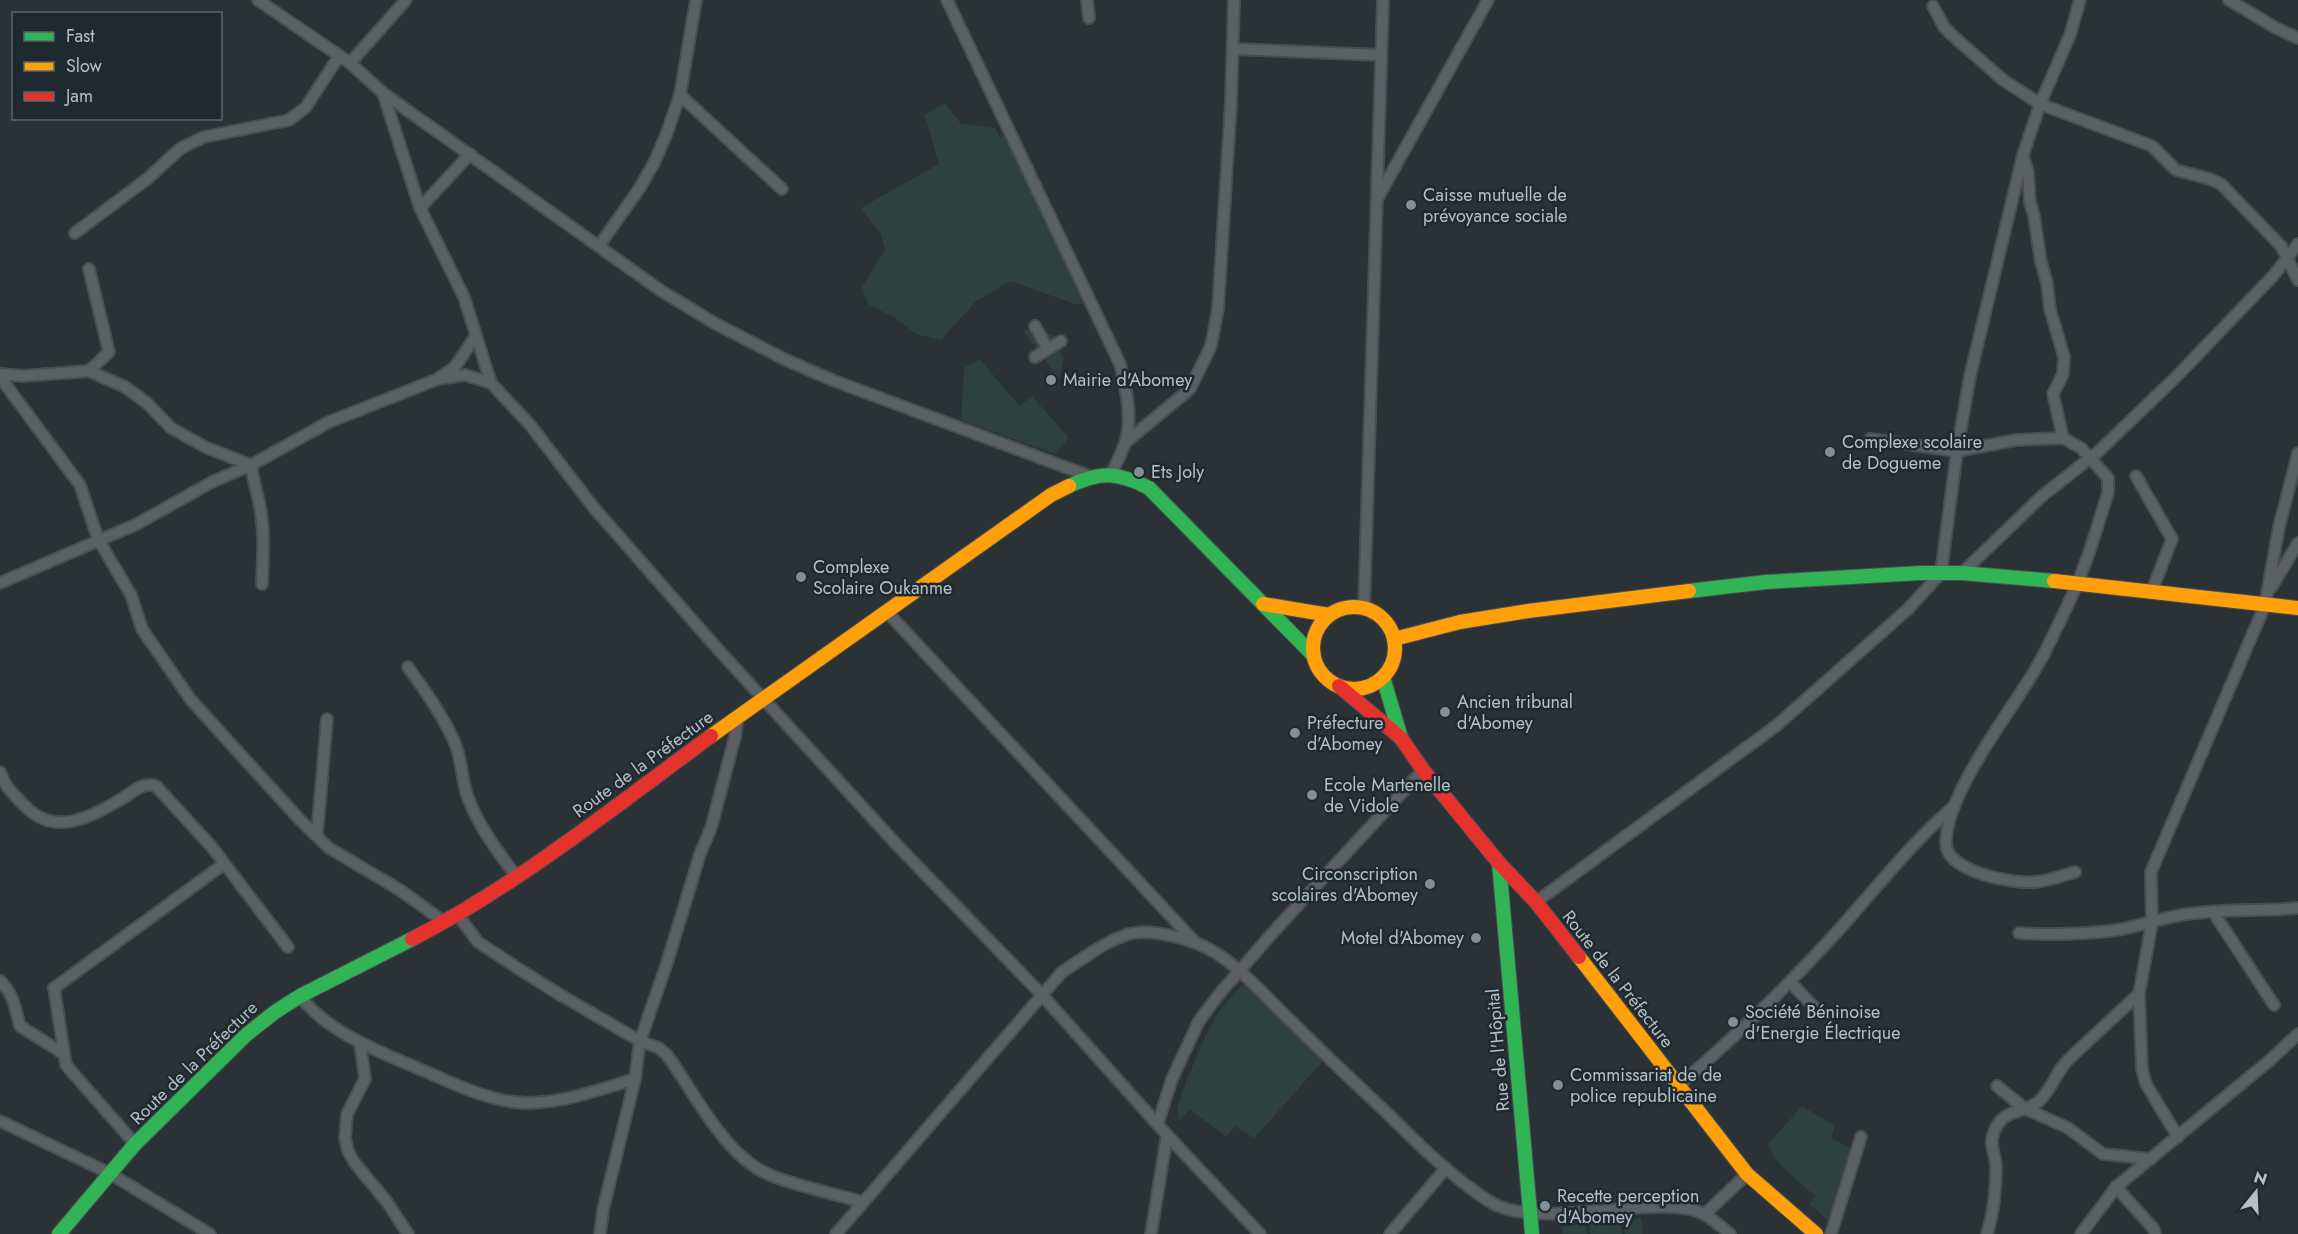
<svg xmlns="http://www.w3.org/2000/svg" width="2298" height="1234" font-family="Jost,sans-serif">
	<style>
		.green { fill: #2e423d }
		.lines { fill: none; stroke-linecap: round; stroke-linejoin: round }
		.street-casing { stroke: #494e51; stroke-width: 14 }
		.fast-casing { stroke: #494e51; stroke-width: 16 }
		.slow-casing { stroke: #494e51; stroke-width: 16 }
		.jam-casing { stroke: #494e51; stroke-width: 16 }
		.street { stroke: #5b6064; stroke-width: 10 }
		.fast { stroke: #30b455; stroke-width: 14 }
		.slow { stroke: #ff9f0a; stroke-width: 14 }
		.jam { stroke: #e5322d; stroke-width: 14 }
		.poi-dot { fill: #848e94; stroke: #1f2a30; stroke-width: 2 }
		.labels { text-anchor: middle; stroke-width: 5; stroke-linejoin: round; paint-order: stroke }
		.poi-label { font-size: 18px; fill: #b5c0c6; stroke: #1f2a30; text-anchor: start }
		.street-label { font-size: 18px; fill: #b5c0c6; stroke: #1f2a30 }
	</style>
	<rect width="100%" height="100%" fill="#2a3236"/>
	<g class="green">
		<path d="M945 103 961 124 995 128 1000 137 1009 136 1087 301 1084 304H1075L1010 281 975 302 941 340 916 334 897 319 868 304 862 287 885 250 881 234 861 208 939 164 925 115Z"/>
		<path d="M1023 330 1053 335 1064 358 1059 379Z"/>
		<path d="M980 359 1019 406 1032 396 1069 438 1055 454 961 420 964 368Z"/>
		<path d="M1243 984 1324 1060 1254 1138 1235 1126 1226 1137 1190 1109 1179 1121 1177 1108 1187 1079 1206 1035 1220 1010Z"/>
		<path d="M1802 1106 1835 1126 1831 1138 1853 1150 1829 1221 1809 1204 1815 1196 1781 1166 1767 1145Z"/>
		<path d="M1619 1215 1622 1234H1590L1588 1220Z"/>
		<path d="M1641 1218 1643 1234H1625L1623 1221Z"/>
		<path d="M1586 1223 1587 1234H1563L1561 1227Z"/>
	</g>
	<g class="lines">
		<g class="street-casing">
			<g id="street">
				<path d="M258 0 350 63 383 93 660 290 716 324 784 359 832 380 1089 476"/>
				<path d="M947 0 1120 364C1126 389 1133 418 1125 443 1122 453 1116 463 1112 473"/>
				<path d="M1087 0 1089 18"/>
				<path d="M2229 0 2276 28 2298 38"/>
				<path d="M1933 6 1944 27 1952 35 2003 80 2040 104 2152 146 2176 170 2210 179 2221 184 2281 246 2298 280"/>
				<path d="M1233 49 1381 55"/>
				<path d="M350 63 406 0"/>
				<path d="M383 93 420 208 464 297 491 383 531 426 594 508 715 646 898 846 1042 995 1167 1135 1260 1234"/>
				<path d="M680 95 782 189"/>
				<path d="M2023 156 2028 172 2030 202 2034 216 2041 262 2047 283 2050 309 2064 357 2063 374 2053 394 2063 438"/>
				<path d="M1377 199 1488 0"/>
				<path d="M420 208 470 154"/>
				<path d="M75 233 147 179 181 148 204 137 289 120 306 107 339 56"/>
				<path d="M599 246 639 189 654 163 666 135 680 95 696 0"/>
				<path d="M1035 326 1048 349"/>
				<path d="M1035 357 1061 341"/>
				<path d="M89 371 109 352 89 269"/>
				<path d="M0 374 23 376 89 371 125 387 147 403 171 428 207 448 251 465C253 479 257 492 260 507 265 532 263 558 262 584"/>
				<path d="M0 377 80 485 98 539 131 595 142 629 191 700 300 820 329 848 400 890 444 922"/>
				<path d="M440 377 455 367 475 337"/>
				<path d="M1870 439 1957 451 2016 440 2063 438 2081 448 2108 478V493C2098 523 2090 555 2077 584 2067 608 2055 631 2044 654 2018 704 1946 789 1946 843 1946 872 2013 884 2035 882 2048 881 2062 876 2075 872"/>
				<path d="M1126 442 1190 389 1211 346 1218 309 1231 102 1234 0"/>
				<path d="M2136 476 2172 539 2152 591"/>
				<path d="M1962 573 2042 496 2099 451 2177 376 2273 276 2298 244"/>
				<path d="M0 583 137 524 212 482 251 465 329 422 438 379 465 375 491 383"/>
				<path d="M2271 588 2298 543"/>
				<path d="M1364 608 1383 0"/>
				<path d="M887 612 1194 941"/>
				<path d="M408 667C425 691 442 714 454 741 462 758 461 777 467 795 478 826 497 851 517 877"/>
				<path d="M0 772C4 785 14 795 24 805 55 838 91 817 123 798 134 791 143 782 156 786L211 846 288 947"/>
				<path d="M317 835 327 719"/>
				<path d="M1536 902 1776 726 1908 609 1941 573 1957 451 1970 376 2023 155 2040 104 2070 35 2080 0"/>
				<path d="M2213 912 2274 1005"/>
				<path d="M458 915 478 942 519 969 557 993 640 1041 659 1048 667 1055C695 1093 724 1156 770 1175 799 1187 832 1193 863 1202"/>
				<path d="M2019 933C2049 935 2081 934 2111 931 2141 927 2167 915 2197 913 2230 909 2264 911 2298 908"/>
				<path d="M0 981C14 994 15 1009 20 1026L64 1054"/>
				<path d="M1791 983 1815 1008"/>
				<path d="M300 996C329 1034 381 1052 424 1071 453 1083 482 1098 514 1102 554 1107 597 1090 635 1079"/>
				<path d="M360 1042 365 1079 347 1114 345 1138 348 1151 354 1162 387 1202 408 1234"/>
				<path d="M1678 1086C1734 1038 1786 988 1835 934 1874 891 1910 844 1953 807"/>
				<path d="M1997 1086 2024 1108 2068 1128 2103 1154 2151 1159"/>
				<path d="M0 1121 109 1173 210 1234"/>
				<path d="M1158 1123 1172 1079 1199 1021 1220 993 1276 929 1423 770"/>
				<path d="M2178 1137 2146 1084 2142 1069 2139 994 2152 923 2151 872 2265 605 2279 527 2298 453"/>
				<path d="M135 1144 66 1065 54 988 224 864"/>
				<path d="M2116 1187 2153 1228 2155 1234"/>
				<path d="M1705 1214 1747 1174"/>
				<path d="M600 1234 603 1210 635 1079 640 1041 667 963 700 854 711 828 735 737 738 717"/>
				<path d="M836 1234 1062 972C1083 959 1105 941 1129 934 1153 928 1196 940 1216 953 1242 969 1267 998 1290 1020 1322 1052 1355 1083 1388 1114 1419 1145 1451 1176 1487 1200 1527 1228 1620 1204 1670 1207 1679 1208 1688 1208 1697 1211 1709 1215 1720 1226 1730 1234"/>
				<path d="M1151 1234 1167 1135"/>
				<path d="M1390 1234 1446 1168"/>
				<path d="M1831 1234 1861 1137"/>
				<path d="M1987 1234C1994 1212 1996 1189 1996 1166 1996 1155 1989 1146 1993 1135 2002 1106 2022 1116 2039 1101 2051 1091 2056 1072 2068 1060 2091 1038 2115 1016 2139 994"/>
				<path d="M2081 1234 2116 1187 2269 1061 2298 1034"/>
			</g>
		</g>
		<g class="fast-casing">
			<g id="fast">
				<path d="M1069 486C1101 471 1118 472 1149 488L1314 656"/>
				<path d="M1689 591 1766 582 1920 573H1962L2054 581"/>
				<path d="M1383 677 1401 738"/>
				<path d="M1499 863 1532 1234"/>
				<path d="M59 1234 135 1144 246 1035 275 1012 300 996 412 939"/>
			</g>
		</g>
		<g class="slow-casing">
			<g id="slow">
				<path d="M2054 581 2298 608"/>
				<path d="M1263 604 1329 615"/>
				<circle cx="1354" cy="648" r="41"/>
				<path d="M1394 639 1460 622 1528 611 1689 591"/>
				<path d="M711 736 1051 495 1069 486"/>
				<path d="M1579 957 1747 1174 1816 1234"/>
			</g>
		</g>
		<g class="jam-casing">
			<g id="jam">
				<path d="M1339 686 1401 738 1423 770 1499 863 1536 902 1579 957"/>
				<path d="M412 939C519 884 614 807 711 736"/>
			</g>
		</g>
		<use href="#street" class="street"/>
		<use href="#fast" class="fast"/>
		<use href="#slow" class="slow"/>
		<use href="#jam" class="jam"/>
	</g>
	<g class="poi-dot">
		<circle cx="1411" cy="205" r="6"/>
		<circle cx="1051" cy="380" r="6"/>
		<circle cx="1830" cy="452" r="6"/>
		<circle cx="1139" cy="472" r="6"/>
		<circle cx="801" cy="577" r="6"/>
		<circle cx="1445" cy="712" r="6"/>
		<circle cx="1295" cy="733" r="6"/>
		<circle cx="1312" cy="795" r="6"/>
		<circle cx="1430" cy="884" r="6"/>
		<circle cx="1476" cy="938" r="6"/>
		<circle cx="1733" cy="1022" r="6"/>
		<circle cx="1558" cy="1085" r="6"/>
		<circle cx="1545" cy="1206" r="6"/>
	</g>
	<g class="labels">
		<g class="poi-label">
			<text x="1423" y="201">Caisse mutuelle de<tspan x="1423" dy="21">prévoyance sociale</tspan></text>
			<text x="1063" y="386">Mairie d'Abomey</text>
			<text x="1842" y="448">Complexe scolaire<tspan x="1842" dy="21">de Dogueme</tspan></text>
			<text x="1151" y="478">Ets Joly</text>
			<text x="813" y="573">Complexe<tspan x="813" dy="21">Scolaire Oukanme</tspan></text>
			<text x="1457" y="708">Ancien tribunal<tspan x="1457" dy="21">d'Abomey</tspan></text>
			<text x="1307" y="729">Préfecture<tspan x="1307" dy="21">d’Abomey</tspan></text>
			<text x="1324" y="791">Ecole Martenelle<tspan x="1324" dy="21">de Vidole</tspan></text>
			<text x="1418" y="880" text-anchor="end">Circonscription<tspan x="1418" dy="21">scolaires d'Abomey</tspan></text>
			<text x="1464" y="944" text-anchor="end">Motel d'Abomey</text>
			<text x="1745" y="1018">Société Béninoise<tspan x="1745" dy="21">d'Energie Électrique</tspan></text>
			<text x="1570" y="1081">Commissariat de de<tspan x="1570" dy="21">police republicaine</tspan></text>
			<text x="1557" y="1202">Recette perception<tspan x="1557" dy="21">d'Abomey</tspan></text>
		</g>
		<g class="street-label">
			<text transform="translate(643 764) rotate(-36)" y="6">Route de la Préfecture</text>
			<text transform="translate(1618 979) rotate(52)" y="6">Route de la Préfecture</text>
			<text transform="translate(1498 1050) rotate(-95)" y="6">Rue de l'Hôpital</text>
			<text transform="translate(194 1063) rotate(-44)" y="6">Route de la Préfecture</text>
		</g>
	</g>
	<rect x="12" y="12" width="210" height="108" fill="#1f2a30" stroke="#5b666c" stroke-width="1.5"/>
	<rect x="24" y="32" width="30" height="9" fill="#30b455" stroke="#5b666c" stroke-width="1.5"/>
	<text x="66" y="42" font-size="18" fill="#b5c0c6">Fast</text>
	<rect x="24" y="62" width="30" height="9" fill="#ff9f0a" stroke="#5b666c" stroke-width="1.5"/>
	<text x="66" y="72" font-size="18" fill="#b5c0c6">Slow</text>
	<rect x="24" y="92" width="30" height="9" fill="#e5322d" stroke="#5b666c" stroke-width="1.5"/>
	<text x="66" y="102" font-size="18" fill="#b5c0c6">Jam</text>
	<g transform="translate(2256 1192) rotate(18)" stroke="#1f2a30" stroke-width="4.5" paint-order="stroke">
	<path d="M0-4.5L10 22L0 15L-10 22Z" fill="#b5c0c6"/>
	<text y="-9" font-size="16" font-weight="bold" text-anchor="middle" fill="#b5c0c6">N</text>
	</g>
</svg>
